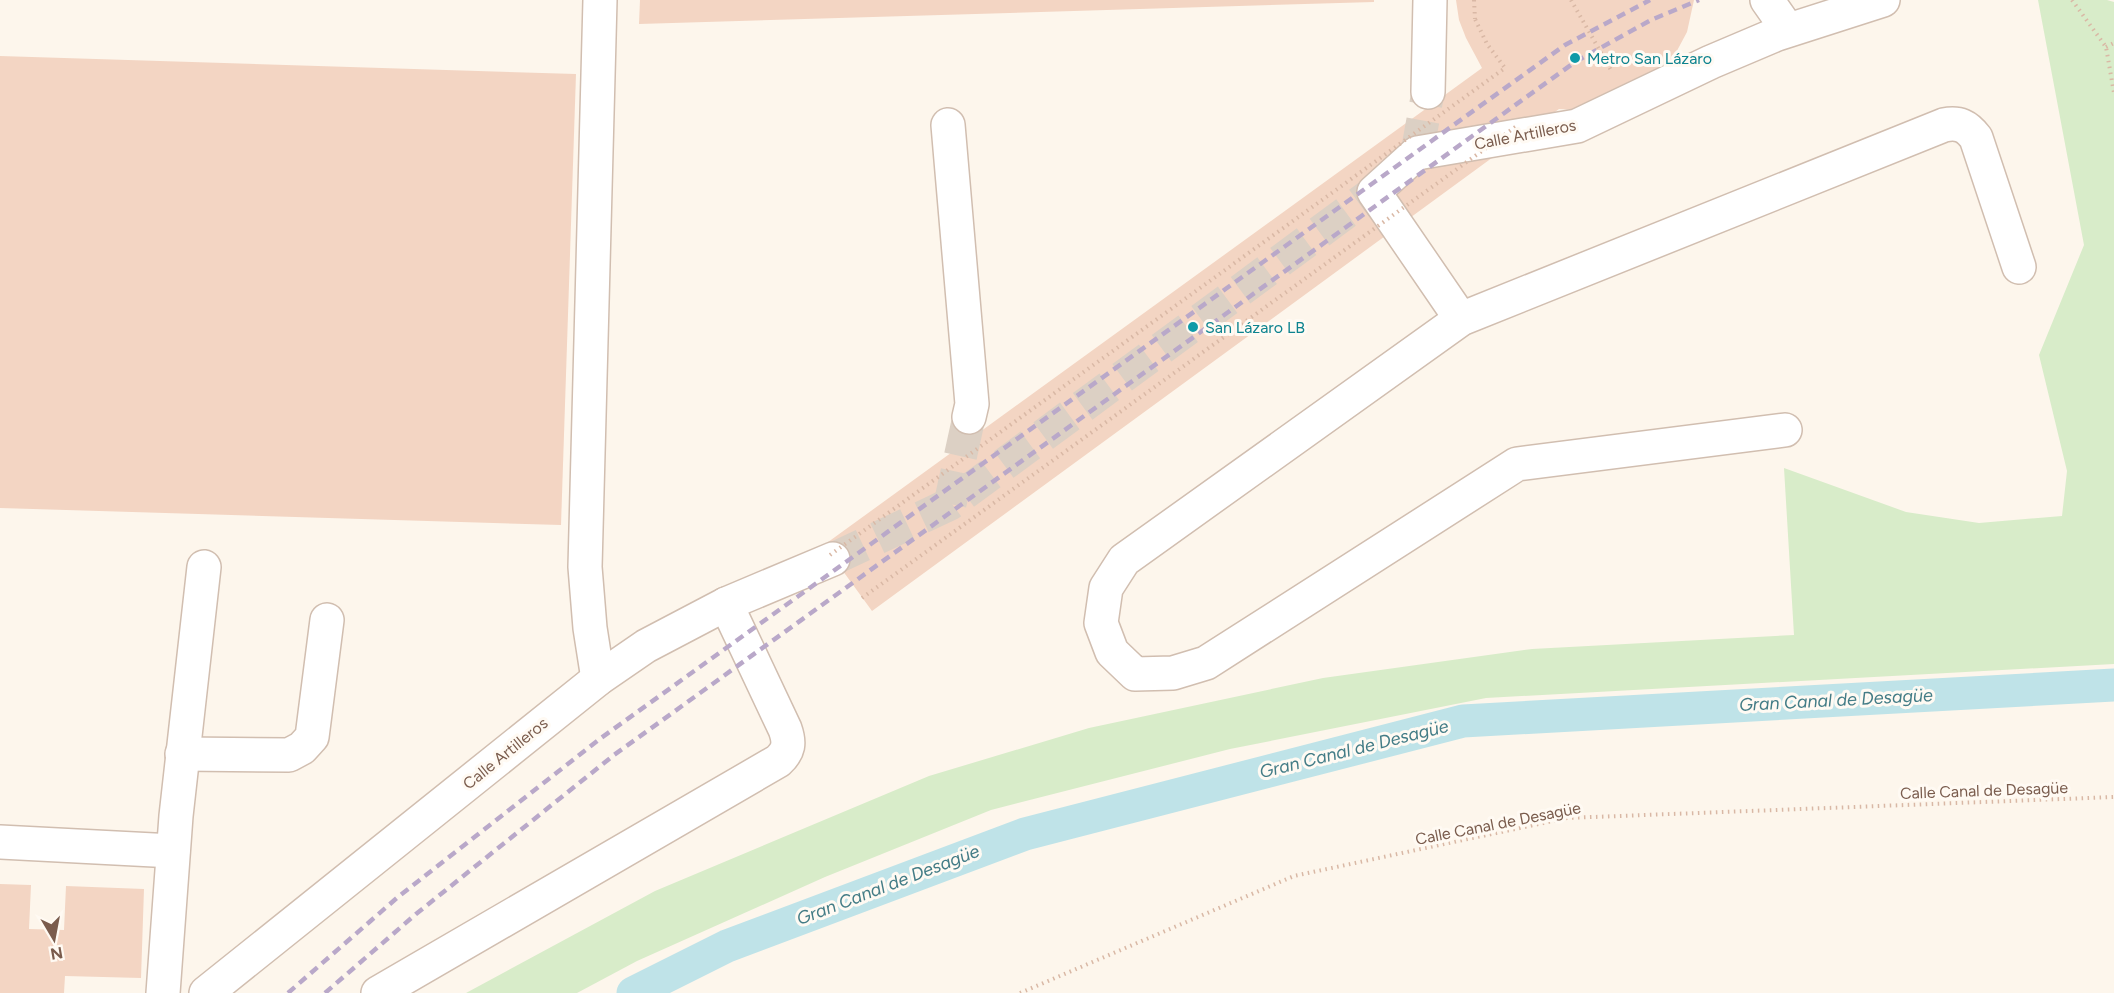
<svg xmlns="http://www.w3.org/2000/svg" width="2114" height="993" font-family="Figtree,sans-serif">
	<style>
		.green { fill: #d8ecc9 }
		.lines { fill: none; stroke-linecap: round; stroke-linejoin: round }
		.canal { stroke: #bfe3e8; stroke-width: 33 }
		.building { fill: #f3d5c3 }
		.minor-tunnel { stroke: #dcd0c4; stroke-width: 33; stroke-dasharray: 33 16; stroke-linecap: butt }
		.minor-casing { stroke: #d1beb0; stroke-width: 36 }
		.path { stroke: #d9b8a5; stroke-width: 4; stroke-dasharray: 1.5 4.5; stroke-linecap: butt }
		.minor { stroke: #fff; stroke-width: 33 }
		.rail { stroke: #b9a8c9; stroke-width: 4.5; stroke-dasharray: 9 6; stroke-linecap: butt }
		.path-bridge { stroke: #d9b8a5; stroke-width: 4; stroke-dasharray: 1.5 4.5; stroke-linecap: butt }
		.culture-dot { fill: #0f9aa8; stroke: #fffaf3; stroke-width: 2 }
		.labels { text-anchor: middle; stroke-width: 6; stroke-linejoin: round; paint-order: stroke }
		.culture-label { font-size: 16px; fill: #0d838f; stroke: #fffaf3; text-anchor: start }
		.street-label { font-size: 16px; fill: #7a5c4d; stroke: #fffaf3 }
		.water-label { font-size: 18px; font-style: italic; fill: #437c86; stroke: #fffaf3 }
	</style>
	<rect width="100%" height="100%" fill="#fdf6ec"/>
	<path class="green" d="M2038 0H2107L2114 2V664L1486 698 1230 749 991 810 825 877 637 961 577 993H466L655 891 929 776 1089 728 1323 678 1532 649 1794 635 1784 468 1906 512 1979 523 2062 516 2067 471 2039 355 2084 245Z"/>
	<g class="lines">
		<path class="canal" d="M633 993 727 946 1025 834 1463 721 2114 685"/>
	</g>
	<g class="building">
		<path d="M640 0H1374V2L639 24Z"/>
		<path d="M1456 0H1694L1687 32 1672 60 1661 73 1575 110 1559 109 872 611 824 545 1482 68 1466 38 1459 20Z"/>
		<path d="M0 56 576 74 561 525 0 508Z"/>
		<path d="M0 884 31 885 29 929 64 930 66 886 144 889 141 978 65 976 64 993H0Z"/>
	</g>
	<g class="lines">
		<g class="minor-tunnel">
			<path d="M1417 153 1428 92"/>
			<path d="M950 504 969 417"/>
			<path d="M833 559 950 504 1374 192"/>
		</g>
		<g class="minor-casing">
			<g id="minor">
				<path d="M1767 0 1788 30"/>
				<path d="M1428 92 1430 0"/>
				<path d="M948 125 972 404 969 417"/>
				<path d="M1461 319 1374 192 1417 153 1577 126 1711 62 1777 34 1883 0"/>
				<path d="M1785 430 1517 464 1206 663 1173 673 1135 674 1112 652 1101 623 1106 588 1124 560 1461 319 1944 125C1959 122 1967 126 1976 138L2019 267"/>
				<path d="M598 679 590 628 585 567 600 0"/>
				<path d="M182 754 289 755 302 748 312 737 327 620"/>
				<path d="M0 842 173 851"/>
				<path d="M163 993 176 816 204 567"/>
				<path d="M206 993 598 679 646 646 726 604 833 559"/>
				<path d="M378 993 778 761C789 751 790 743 785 729L726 604"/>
			</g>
		</g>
		<g class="path">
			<path d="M1474 0 1475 19"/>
			<path d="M1571 0 1612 72"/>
			<path d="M2072 0 2106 47 2114 93"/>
			<path d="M2106 47 2114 43"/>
			<path d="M1020 993 1294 876 1567 818 2114 797"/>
		</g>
		<use href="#minor" class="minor"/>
		<g class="rail">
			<path d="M288 993 398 897 601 738 1565 45 1650 0"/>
			<path d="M325 993 416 914 614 755 1575 62 1651 20 1699 0"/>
		</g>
		<g class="path-bridge">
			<path d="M830 555 1505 68 1487 44 1475 19"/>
			<path d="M862 598 1518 125"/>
		</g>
	</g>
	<g class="culture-dot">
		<circle cx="1575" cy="58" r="6"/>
		<circle cx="1193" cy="327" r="6"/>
	</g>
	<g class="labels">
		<g class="culture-label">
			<text x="1587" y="64">Metro San Lázaro</text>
			<text x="1205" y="333">San Lázaro LB</text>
		</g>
		<g class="street-label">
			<text transform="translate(1525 134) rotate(-11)" y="6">Calle Artilleros</text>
			<text transform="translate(505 753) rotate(-39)" y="6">Calle Artilleros</text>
			<text transform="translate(1984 790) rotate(-2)" y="6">Calle Canal de Desagüe</text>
			<text transform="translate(1498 823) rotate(-11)" y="6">Calle Canal de Desagüe</text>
		</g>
		<g class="water-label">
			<text transform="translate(1836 700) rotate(-3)" y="6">Gran Canal de Desagüe</text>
			<text transform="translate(1354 749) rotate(-14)" y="6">Gran Canal de Desagüe</text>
			<text transform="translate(888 885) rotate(-21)" y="6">Gran Canal de Desagüe</text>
		</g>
	</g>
	<g transform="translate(54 939) rotate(170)" stroke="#fffaf3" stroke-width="4.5" paint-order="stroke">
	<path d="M0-4.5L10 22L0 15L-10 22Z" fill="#7a5c4d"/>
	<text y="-9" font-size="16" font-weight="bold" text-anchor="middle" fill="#7a5c4d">N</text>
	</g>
</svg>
